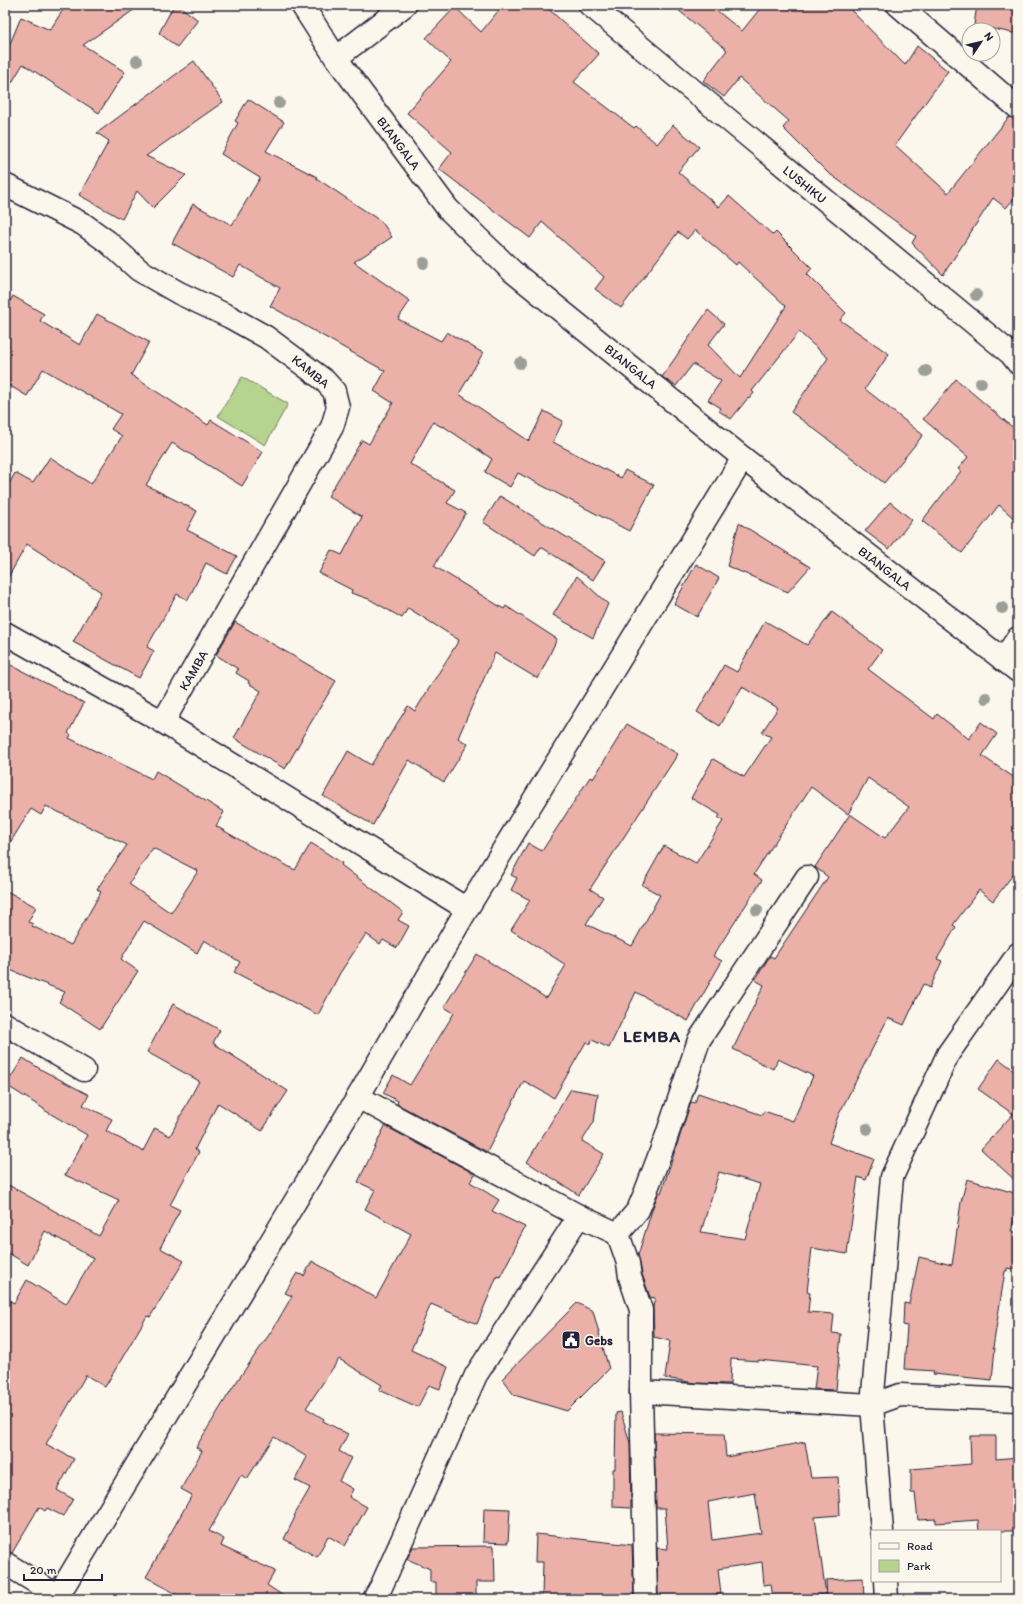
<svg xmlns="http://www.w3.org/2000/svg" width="1023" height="1604" font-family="Itim,sans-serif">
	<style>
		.green { fill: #b6d48d; stroke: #6c7b64 }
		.building { fill: #ebb0a8; stroke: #22223b; fill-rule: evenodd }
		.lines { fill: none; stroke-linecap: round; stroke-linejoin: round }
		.minor-casing { stroke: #22223b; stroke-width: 25 }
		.tertiary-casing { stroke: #22223b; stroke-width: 25 }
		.minor { stroke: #fbf7ec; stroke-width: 22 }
		.tertiary { stroke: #fbf7ec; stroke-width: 22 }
		.tree { fill: #9c9f98 }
		.labels { text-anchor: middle; stroke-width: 3.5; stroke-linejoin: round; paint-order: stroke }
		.street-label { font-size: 13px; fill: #22223b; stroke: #fbf7ec }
		.poi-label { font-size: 13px; font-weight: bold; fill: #22223b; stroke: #fbf7ec; text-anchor: start }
		.district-label { font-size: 17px; font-weight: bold; letter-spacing: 1px; fill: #22223b; stroke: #fbf7ec }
	</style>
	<rect width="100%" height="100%" fill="#fbf7ec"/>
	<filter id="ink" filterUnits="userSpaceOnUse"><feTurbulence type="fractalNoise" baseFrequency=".025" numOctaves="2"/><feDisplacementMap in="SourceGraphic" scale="8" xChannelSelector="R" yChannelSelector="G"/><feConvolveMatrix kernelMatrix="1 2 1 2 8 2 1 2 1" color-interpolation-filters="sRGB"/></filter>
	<g filter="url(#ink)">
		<path class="green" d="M242 377 288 404 265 445 218 416Z"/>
		<g class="building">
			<path d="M66 5H141L83 45 125 72 99 113 23 64 5 94V56L21 17 50 30Z"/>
			<path d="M174 5H178L198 20 177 47 159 33Z"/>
			<path d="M503 5H544L599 54 574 82 634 128 636 126 657 144 673 125 699 147 678 172 719 207 729 196 773 235 776 232 812 268 807 274 846 313 840 320 889 354 865 389 923 435 884 483 821 434 791 412 828 358 799 332 752 391 754 393 749 399 748 398 731 419 719 411 721 408 708 400 721 381 693 364 676 386 662 377 708 310 724 324 708 345 740 378 786 306 738 262 736 265 695 230 687 239 678 232 621 308 595 289 604 277 542 222 530 238 439 169 452 152 407 113 451 62 426 38 455 7 481 32Z"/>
			<path d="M672 5H710L742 31 763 5H846L905 65 917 46 948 71 895 145 948 193 1009 117 1018 120V194L1006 208 993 198 943 275 912 243 916 236 827 172 783 128 789 121 739 78 724 97 703 81 727 50Z"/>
			<path d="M977 5H1018V34L974 25Z"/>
			<path d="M194 61 223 102 146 156 186 175 153 208 137 191 122 219 79 195 109 141 97 133Z"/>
			<path d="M248 99 284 122 266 151 317 177 316 178 382 222 392 237 354 262 410 301 398 319 441 341 447 332 483 353 459 394 529 441 544 411 563 421 553 442 621 478 625 470 654 485 629 531 518 473 510 487 485 472 492 459 443 426 442 427 433 422 410 464 455 490 447 503 466 513 434 566 504 609 506 606 557 639 538 679 495 653 458 738 468 744 444 782 409 760 373 825 323 796 348 751 371 765 408 706 415 711 459 640 408 608 402 618 369 599 351 593 352 590 319 573 331 550 342 555 362 517 328 496 362 440 369 444 393 403 374 391 385 371 270 306 280 288 240 265 233 277 172 243 193 204 232 225 260 178 221 154 238 123 235 121Z"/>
			<path d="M13 296 44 314 40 321 80 345 97 314 149 342 131 375 208 425 211 420 263 452 242 486 172 443 146 485 197 511 187 530 237 556 227 574 206 563 188 600 177 594 147 647 154 651 139 678 73 642 101 592 27 544 5 583V491L15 473 33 483 50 457 91 484 122 436 111 429 121 414 43 369 27 396 5 383V310Z"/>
			<path d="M956 379 1018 432V522L999 505 962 553 922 521 961 471 958 469 968 457 923 419Z"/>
			<path d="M500 496 605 561 593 580 541 547 535 556 483 522Z"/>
			<path d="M890 502 912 520 889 549 865 531Z"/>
			<path d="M739 523 810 567 788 592 727 566Z"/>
			<path d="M696 564 719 578 697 617 674 604Z"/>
			<path d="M577 576 608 604 593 638 553 615Z"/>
			<path d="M832 612 882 650 868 669 934 719 937 714 969 739 981 722 997 734 982 756 1018 780V868L993 901 979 890 953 925 956 927 937 959 942 961 930 988 923 984 904 1025 888 1018 838 1116 829 1143 874 1159 866 1180 858 1177 847 1254 812 1248 807 1292 810 1293 808 1312 834 1314 832 1333 841 1334 836 1390 814 1389 817 1366 759 1360V1361L731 1359 730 1384 695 1383 665 1378 670 1341 654 1337 653 1307 655 1298 650 1297 642 1274 638 1255 653 1207 659 1192 661 1193 691 1102 695 1103 698 1093 762 1115 764 1111 793 1121 813 1076 778 1059 773 1069 733 1049 764 985 755 980 770 956 774 958 828 877 815 867 850 814 885 838 909 807 868 778 848 814 811 787 754 874 762 880 713 956 722 961 688 1021 636 992 609 1048 592 1040 590 1044 586 1042 554 1098 524 1081 487 1152 397 1104 398 1101 383 1093 393 1075 410 1085 454 1013 444 1007 477 954 546 998 566 965 511 930 530 900 511 890 517 878 511 875 528 843 542 851 590 777 593 779 627 724 678 754 590 889 603 897 586 924 632 946 660 895 642 885 664 846 696 863 723 821 718 818 720 815 691 798 713 759 744 777 771 737 762 732 778 708 742 687 720 726 697 712 724 665 737 672 765 621 807 645ZM719 1172 760 1184 745 1239 701 1232Z"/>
			<path d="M235 622 336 681 301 739H302L285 769 234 738 261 691 248 683 249 681 236 673 238 669 216 655Z"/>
			<path d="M5 662 84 703 68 733 71 735 69 738 152 779 156 771 224 812 216 826 274 860 275 859 295 870 311 843 342 863 341 865 403 912 398 920 409 926 397 948 383 940 380 944 366 934 340 973 318 1015 234 972 240 962 204 940 197 953 144 921 121 959 138 971 100 1029 59 1002 65 992 5 968V890L36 907 28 922 33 924 32 926 71 945 101 892 97 889 127 845 46 806 41 815 31 809 5 851ZM153 848 198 871 171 913 129 884Z"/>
			<path d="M173 1004 220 1030 213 1043 288 1091 262 1131 218 1103 195 1149 199 1152 170 1205 180 1210 160 1248 184 1261 150 1317 147 1316 105 1387 86 1375 46 1444 74 1459 57 1490 73 1499 63 1516 47 1508 45 1511 39 1507 12 1553 5 1551V1298L14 1303 27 1280 66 1304 93 1258 45 1231 28 1265 5 1251V1183L99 1236 119 1200 65 1175 87 1135 44 1110V1109L6 1085 23 1058 42 1070 89 1095 83 1105 112 1119 106 1131 143 1151 155 1128 170 1136 199 1081 147 1052Z"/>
			<path d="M999 1059 1018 1073V1183L981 1149 1013 1114 978 1089Z"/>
			<path d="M571 1089 598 1094 594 1122 582 1141 604 1154 579 1195 527 1162Z"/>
			<path d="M385 1126 475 1174 470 1182 499 1200 492 1211 525 1227 517 1242H518L500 1277 497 1276 477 1324 431 1304 411 1350 448 1367 440 1389 429 1385 418 1407 379 1390 382 1385 339 1359 306 1408 324 1419 323 1421 348 1434 339 1451 351 1458 339 1481 353 1489 349 1497 367 1507 345 1546 328 1536 317 1557 284 1539 295 1517 294 1516 310 1488 295 1480 307 1457 274 1437 247 1479 241 1475 209 1531 224 1539 221 1546 275 1571 267 1585 288 1599H185L146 1577 192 1495 181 1489 202 1451 196 1447 233 1387 273 1329 292 1296 285 1293 297 1273 304 1276 312 1261 376 1298 411 1234 365 1209 375 1190 358 1182Z"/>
			<path d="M967 1179 1018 1194V1204L1011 1231 1018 1233V1270L1007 1268V1271H1005L993 1348H995L992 1380 933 1374 934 1371 904 1369 907 1326 903 1325 904 1303 909 1304 919 1257 952 1265 961 1202Z"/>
			<path d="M577 1303 593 1311 609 1369 567 1411 514 1395 502 1379Z"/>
			<path d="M621 1412 630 1443 631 1508 613 1507V1469H615L616 1413Z"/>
			<path d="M654 1433 724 1434 726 1457 805 1442 811 1478 838 1477 840 1515 815 1517 826 1594 773 1599 771 1584 764 1585 762 1562 718 1569 721 1594 658 1599 657 1548 668 1549 665 1508H656ZM755 1493 761 1533 712 1540 708 1502Z"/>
			<path d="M970 1436H996V1459L1018 1457V1531H979L978 1520 936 1523V1519L918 1520 915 1493H911V1469L971 1464Z"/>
			<path d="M484 1508 510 1509 508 1543 483 1542Z"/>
			<path d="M536 1534 632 1545 634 1599 542 1598 543 1562H535Z"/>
			<path d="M494 1546 495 1582H476V1599H436V1582H430V1569L407 1559 413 1547Z"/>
			<path d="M863 1578 864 1599H827L826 1580Z"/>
		</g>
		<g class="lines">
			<g class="minor-casing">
				<g id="minor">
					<path d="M590 5 1011 354 1018 363"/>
					<path d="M898 5 1018 108"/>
					<path d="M336 58 405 5"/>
					<path d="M5 185 83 224 108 242 139 270 179 293 230 317 266 337 324 380 334 391 338 407 332 427 163 722"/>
					<path d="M5 633 163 722 467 909"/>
					<path d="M1003 660 1018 638"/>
					<path d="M5 1024 84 1070"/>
					<path d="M358 1097 579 1216"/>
					<path d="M618 1234 628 1263 630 1277 641 1310V1392L646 1599"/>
					<path d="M641 1392 872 1405 900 1395 1018 1400"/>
					<path d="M882 1531 872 1405 892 1177 948 1054 1018 954"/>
					<path d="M5 1563 58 1596"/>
					<path d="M886 1581 887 1599"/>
					<path d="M56 1599 358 1097 467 909 743 458"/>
					<path d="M374 1599 381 1587 476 1375 579 1216 618 1234 638 1210 646 1191 666 1138 699 1040 807 877"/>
				</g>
			</g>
			<g class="tertiary-casing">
				<path id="tertiary" d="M302 5 336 58 448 209 512 271 743 458 1018 671"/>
			</g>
			<use href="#minor" class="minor"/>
			<use href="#tertiary" class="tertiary"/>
		</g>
		<g class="tree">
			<circle cx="137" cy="61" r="6"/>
			<circle cx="279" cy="103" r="6"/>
			<circle cx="424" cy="263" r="6"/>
			<circle cx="976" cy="295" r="6"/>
			<circle cx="520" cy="363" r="6"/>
			<circle cx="926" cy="371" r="6"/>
			<circle cx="981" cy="383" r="6"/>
			<circle cx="1002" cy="608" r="6"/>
			<circle cx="986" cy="698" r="6"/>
			<circle cx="757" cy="910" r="6"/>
			<circle cx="867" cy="1129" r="6"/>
		</g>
	</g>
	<defs>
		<g id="civic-square" transform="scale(1)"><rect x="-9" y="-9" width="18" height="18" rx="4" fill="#22223b" stroke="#fbf7ec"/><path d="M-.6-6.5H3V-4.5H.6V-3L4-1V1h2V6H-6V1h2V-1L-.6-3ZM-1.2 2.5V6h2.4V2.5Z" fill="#fff"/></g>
	</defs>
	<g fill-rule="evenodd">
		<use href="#civic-square" x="571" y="1340"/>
	</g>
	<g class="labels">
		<g class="street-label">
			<text transform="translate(399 143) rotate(53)" y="5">BIANGALA</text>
			<text transform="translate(805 184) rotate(39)" y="5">LUSHIKU</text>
			<text transform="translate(631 366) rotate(39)" y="5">BIANGALA</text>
			<text transform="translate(311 371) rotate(39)" y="5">KAMBA</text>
			<text transform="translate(885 568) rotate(38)" y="5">BIANGALA</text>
			<text transform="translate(193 670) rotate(-60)" y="5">KAMBA</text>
		</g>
		<g class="poi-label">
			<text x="585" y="1345">Gebs</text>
		</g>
		<g class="district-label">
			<text x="652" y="1042">LEMBA</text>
		</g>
	</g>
	<rect width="1023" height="1604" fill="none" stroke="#fbf7ec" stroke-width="20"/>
	<rect x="10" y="10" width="1003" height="1584" fill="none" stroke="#22223b" stroke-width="1.5" filter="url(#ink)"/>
	<rect x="871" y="1530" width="130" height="52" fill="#fbf7ec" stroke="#a4a2a5"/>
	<rect x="879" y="1543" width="20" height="6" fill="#fbf7ec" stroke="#a4a2a5"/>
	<text x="907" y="1550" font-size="12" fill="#22223b">Road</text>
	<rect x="879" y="1560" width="20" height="12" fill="#b6d48d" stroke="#a4a2a5"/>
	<text x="907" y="1570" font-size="12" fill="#22223b">Park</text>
	<g transform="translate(981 42) rotate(55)"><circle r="19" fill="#fbf7ec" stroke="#a4a2a5"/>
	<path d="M0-3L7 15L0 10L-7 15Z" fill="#22223b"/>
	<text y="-6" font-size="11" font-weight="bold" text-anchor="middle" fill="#22223b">N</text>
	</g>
	<path d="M24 1574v6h78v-6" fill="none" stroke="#22223b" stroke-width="2"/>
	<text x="30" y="1574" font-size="12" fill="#22223b" stroke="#fbf7ec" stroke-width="3" paint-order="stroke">20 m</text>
</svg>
